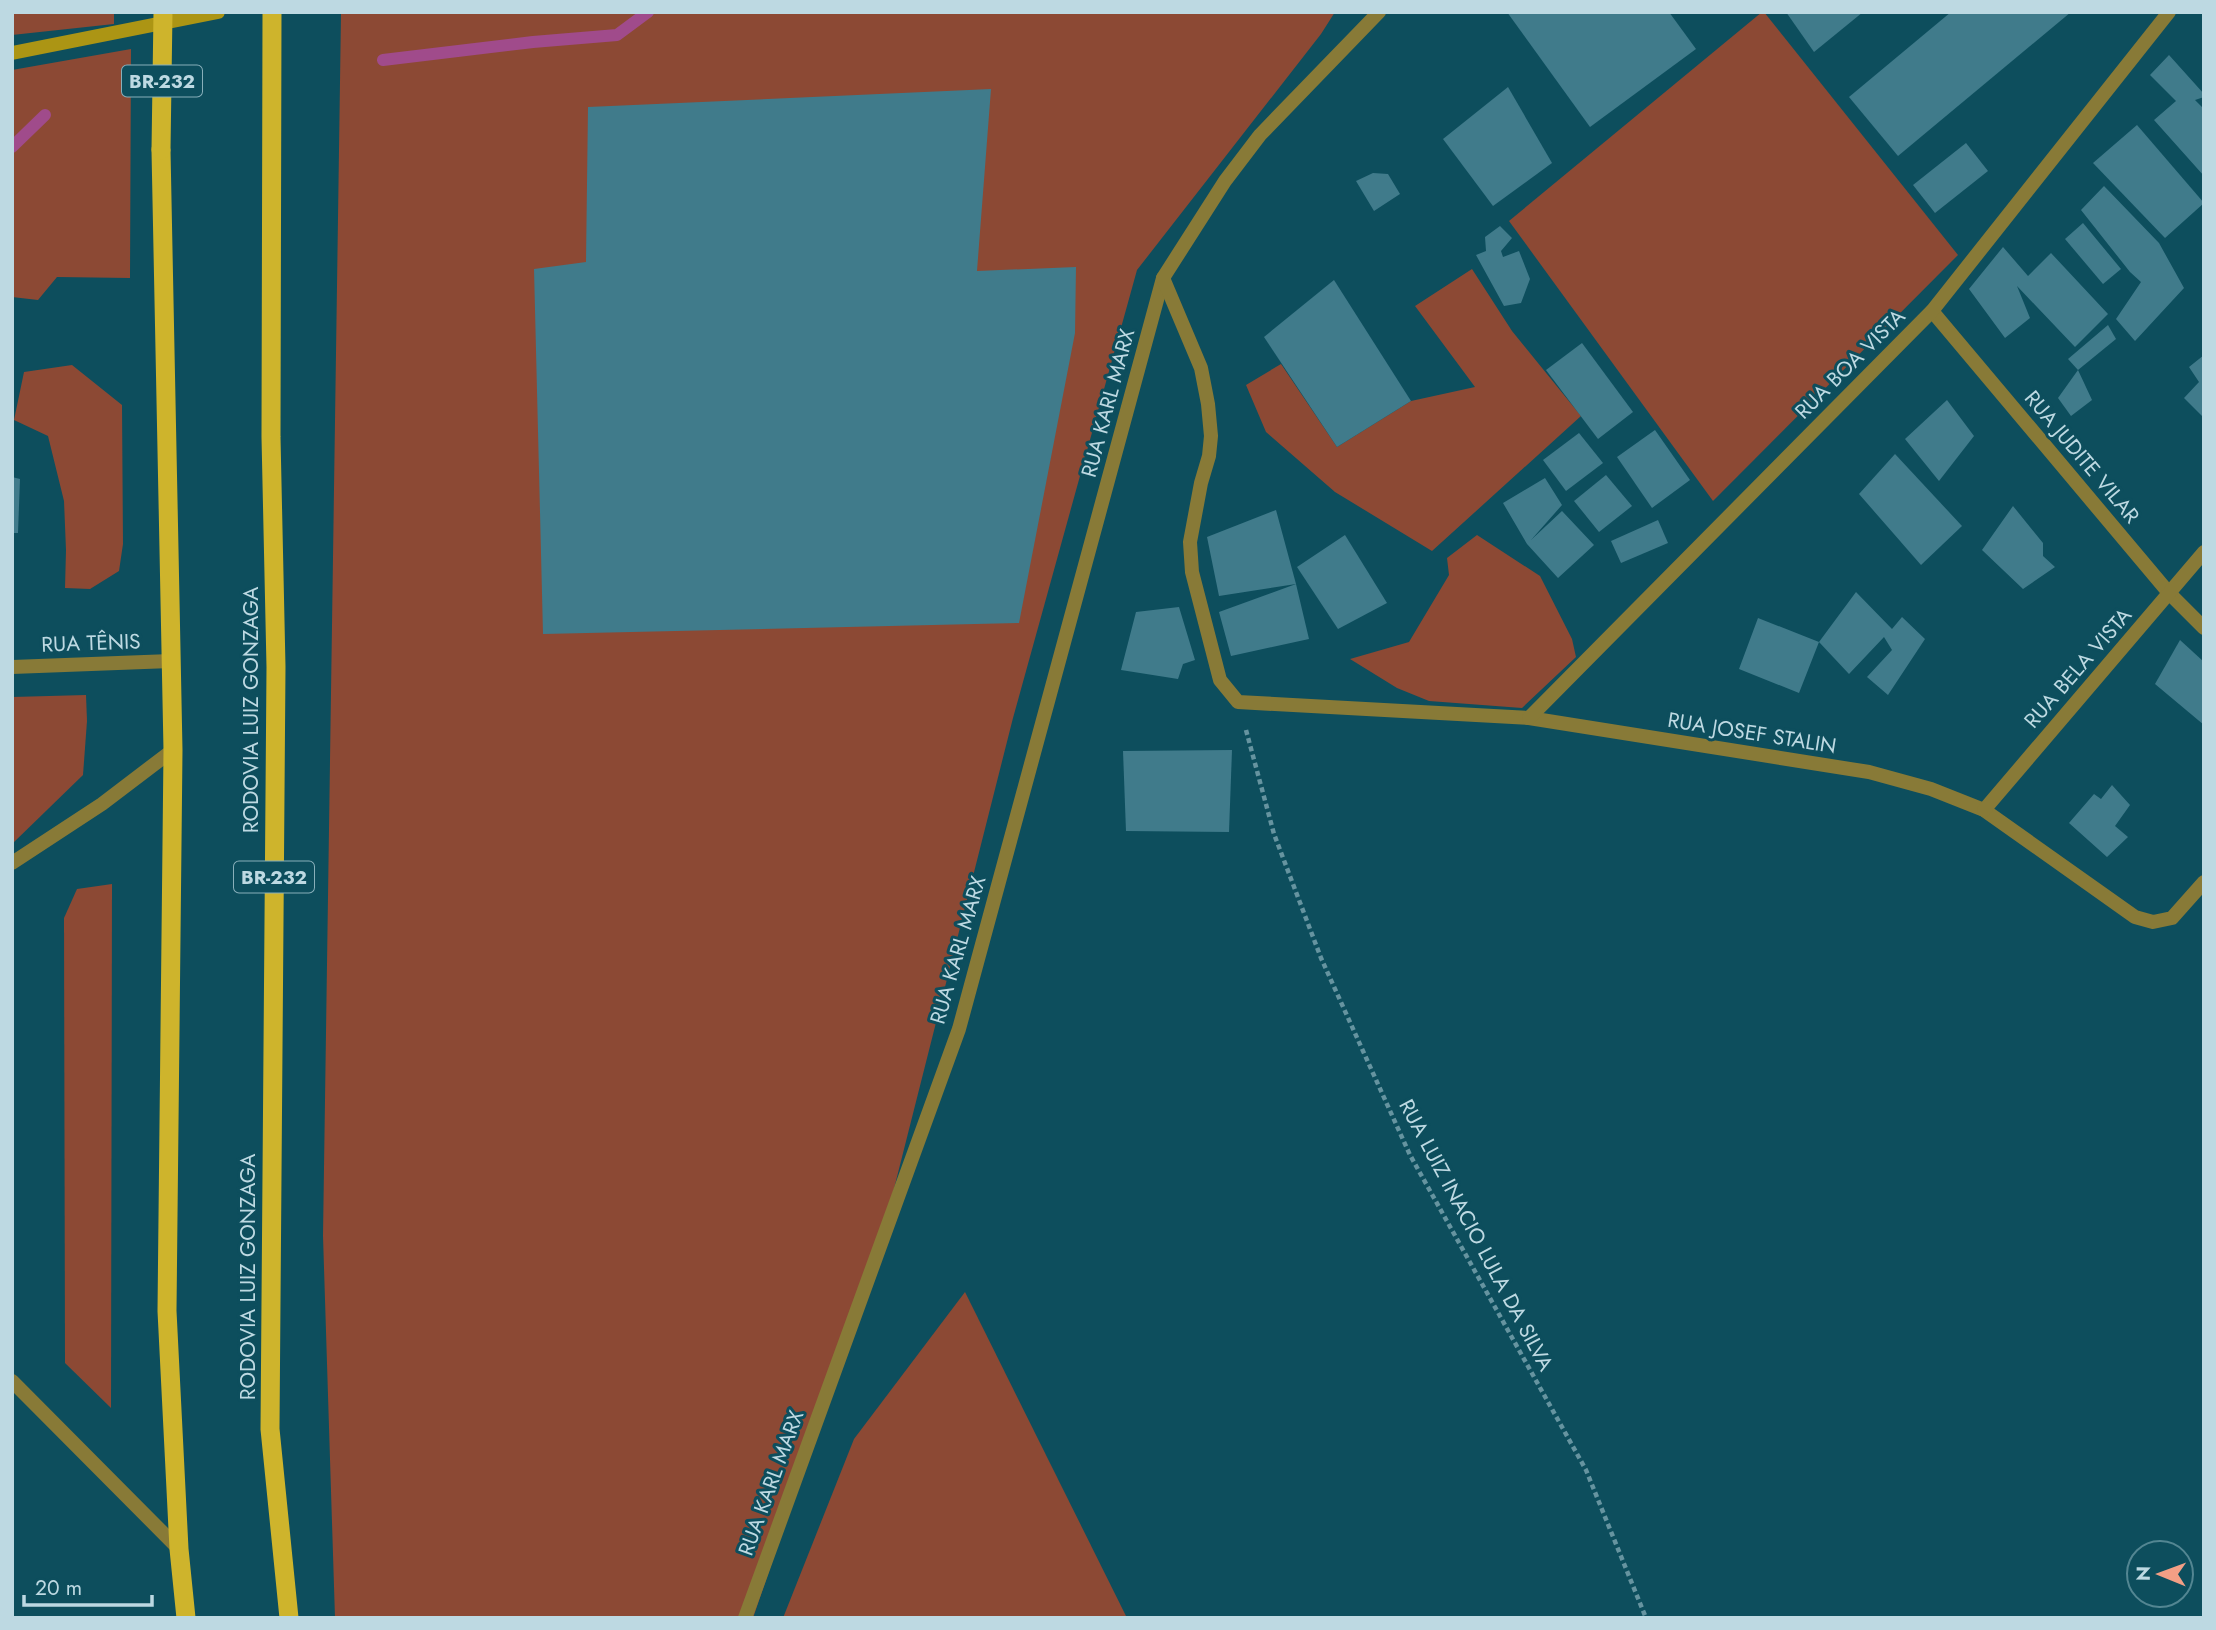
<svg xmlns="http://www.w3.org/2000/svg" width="2216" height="1630" font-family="Jost,sans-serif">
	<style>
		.green { fill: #8c4934 }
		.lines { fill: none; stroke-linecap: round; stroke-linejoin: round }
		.stream { stroke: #a04b8b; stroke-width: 12 }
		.building { fill: #407b8b }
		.path { stroke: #6694a0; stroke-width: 4.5; stroke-dasharray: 5 3.5; stroke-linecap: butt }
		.service { stroke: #887a37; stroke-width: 14 }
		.minor { stroke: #887a37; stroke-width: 14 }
		.secondary { stroke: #ac9514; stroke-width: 14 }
		.trunk { stroke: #ceb42c; stroke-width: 19 }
		.trunk-bridge { stroke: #ceb42c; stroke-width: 19 }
		.labels { text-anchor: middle; stroke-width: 6; stroke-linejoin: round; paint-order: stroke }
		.shield { fill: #0d4e5d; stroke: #88afba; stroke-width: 2 }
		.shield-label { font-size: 19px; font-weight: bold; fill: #bdd9e2 }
		.street-label { font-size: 21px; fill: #bdd9e2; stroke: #0d4e5d }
	</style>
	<rect width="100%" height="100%" fill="#0d4e5d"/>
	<g class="green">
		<path d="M12 12H114V24L12 35Z"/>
		<path d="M356 12H1335L1321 34 1137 270 1013 718 878 1252 753 1618H335L323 1236 341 14Z"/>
		<path d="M1762 12H1764L1958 255 1713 501 1509 221Z"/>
		<path d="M131 49 130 278 57 277 38 300 12 297V70Z"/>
		<path d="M1472 269 1512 331 1581 416 1432 551 1335 492 1266 432 1246 385 1281 364 1337 447 1411 401 1475 387 1415 306Z"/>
		<path d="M72 365 122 405 123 544 119 571 90 589 65 588 66 550 64 501 48 436 14 420 24 372Z"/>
		<path d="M1477 535 1540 576 1572 639 1576 657 1522 708 1429 701 1397 688 1350 659 1409 642 1449 575 1447 558Z"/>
		<path d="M86 695 87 721 83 775 12 844V697Z"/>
		<path d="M112 884 111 1408 65 1363 64 918 77 889Z"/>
		<path d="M965 1292 1127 1618H783L854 1439Z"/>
	</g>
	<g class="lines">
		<g class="stream">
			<path d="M383 60 533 42 617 35 648 12"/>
			<path d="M12 147 45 115"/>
		</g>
	</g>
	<g class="building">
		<path d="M1507 12H1669L1696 49 1590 127Z"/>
		<path d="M1786 12H1863L1814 52Z"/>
		<path d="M1951 12H2071L1898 156 1849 97Z"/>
		<path d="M2169 55 2204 94V97L2195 100 2204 109V176L2154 120 2176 101 2150 75Z"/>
		<path d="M1508 87 1552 163 1493 206 1443 139Z"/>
		<path d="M991 89 977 271 1076 267 1075 333 1019 623 543 634 534 269 586 262 588 107Z"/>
		<path d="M2137 125 2204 203 2165 238 2093 163Z"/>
		<path d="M1966 143 1988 171 1935 213 1913 185Z"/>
		<path d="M1373 173 1388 174 1400 194 1374 211 1356 181Z"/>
		<path d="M2104 186 2159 243 2184 288 2135 341 2116 319 2141 282 2130 272 2081 210Z"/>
		<path d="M2083 223 2121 269 2103 284 2065 239Z"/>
		<path d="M1500 226 1512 238 1501 251 1503 257 1519 251 1530 279 1521 303 1504 306 1476 255 1486 251 1485 237Z"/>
		<path d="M2003 247 2028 276 2051 253 2108 314 2075 347 2017 286 2030 318 2005 338 1969 289Z"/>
		<path d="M1334 280 1411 401 1337 447 1264 337Z"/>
		<path d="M2108 325 2116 339 2078 370 2068 359Z"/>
		<path d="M1582 343 1633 412 1598 439 1546 370Z"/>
		<path d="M2204 355V418L2184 398 2199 382 2189 367Z"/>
		<path d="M2078 370 2092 400 2071 416 2058 398Z"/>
		<path d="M1947 400 1974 436 1939 481 1905 439Z"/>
		<path d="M1655 430 1690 480 1652 508 1617 457Z"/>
		<path d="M1579 433 1603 463 1566 491 1543 460Z"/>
		<path d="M1895 454 1962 526 1921 565 1859 494Z"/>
		<path d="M1606 475 1632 506 1599 532 1574 501Z"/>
		<path d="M12 477 20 479 18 533H12Z"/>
		<path d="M1545 478 1562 505 1531 540 1562 511 1594 545 1558 578 1527 544 1503 503Z"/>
		<path d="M2013 506 2043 543V556L2055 567 2023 589 1982 550Z"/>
		<path d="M1276 510 1296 584 1309 639 1231 656 1219 612 1296 584 1219 596 1207 537Z"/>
		<path d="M1658 520 1668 543 1621 563 1611 541Z"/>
		<path d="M1345 535 1387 603 1338 629 1297 567Z"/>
		<path d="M1856 592 1892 629 1902 617 1925 639 1888 695 1867 677 1892 650 1884 637 1849 674 1819 642 1799 693 1739 669 1758 618 1819 642Z"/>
		<path d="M1179 607 1195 660 1183 664 1178 679 1121 670 1136 612Z"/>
		<path d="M2180 640 2204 662V725L2155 684Z"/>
		<path d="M1232 750 1229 832 1126 831 1123 751Z"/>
		<path d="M2112 785 2130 805 2115 826 2128 837 2107 857 2069 823 2094 794 2101 799Z"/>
	</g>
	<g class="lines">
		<path class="path" d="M1246 730 1274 834 1321 958 1410 1155 1586 1470 1646 1618"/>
		<path class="service" d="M745 1618 959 1029 1163 278"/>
		<g class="minor">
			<path d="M1379 12 1260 135 1225 181 1163 278 1201 368 1208 404 1211 436 1209 456 1201 483 1190 542 1192 572 1220 680 1238 702 1529 718 1869 772 1931 789 1984 810 2135 917 2153 922 2172 918 2204 882"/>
			<path d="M1932 311 2169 593 2204 628"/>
			<path d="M12 667 171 661"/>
			<path d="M1529 718 1932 311 2169 12"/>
			<path d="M1984 810 2204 552"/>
			<path d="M12 863 102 804 173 750"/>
			<path d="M12 1381 179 1549"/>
		</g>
		<path class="secondary" d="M12 53 218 12"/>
		<g class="trunk">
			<path d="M272 12 271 437 276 667 270 1429 289 1618"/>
			<path d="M161 150 173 750 167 1311 179 1549 186 1618"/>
		</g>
		<path class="trunk-bridge" d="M161 150 163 12"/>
	</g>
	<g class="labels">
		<g class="shield">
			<rect x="122" y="65.5" width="80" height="31" rx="5"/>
			<rect x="234" y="861.5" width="80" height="31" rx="5"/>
		</g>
		<g class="shield-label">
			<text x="162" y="88">BR-232</text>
			<text x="274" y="884">BR-232</text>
		</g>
		<g class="street-label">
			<text transform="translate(1850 364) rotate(-45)" y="7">RUA BOA VISTA</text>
			<text transform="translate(1108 403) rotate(-75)" y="7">RUA KARL MARX</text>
			<text transform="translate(2082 457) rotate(50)" y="7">RUA JUDITE VILAR</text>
			<text transform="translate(91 643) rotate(-2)" y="7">RUA TÊNIS</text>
			<text transform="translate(2078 668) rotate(-49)" y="7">RUA BELA VISTA</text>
			<text transform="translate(251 710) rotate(-90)" y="7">RODOVIA LUIZ GONZAGA</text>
			<text transform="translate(1752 733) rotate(9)" y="7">RUA JOSEF STALIN</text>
			<text transform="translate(958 950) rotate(-74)" y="7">RUA KARL MARX</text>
			<text transform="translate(1476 1235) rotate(62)" y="7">RUA LUIZ INACIO LULA DA SILVA</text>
			<text transform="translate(248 1277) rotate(-90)" y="7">RODOVIA LUIZ GONZAGA</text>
			<text transform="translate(771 1483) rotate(-70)" y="7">RUA KARL MARX</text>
		</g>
	</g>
	<rect width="2216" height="1630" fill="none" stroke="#bdd9e2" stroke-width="28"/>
	<g transform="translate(2160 1574) rotate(271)"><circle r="33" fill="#0d4e5d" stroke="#538692" stroke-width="2"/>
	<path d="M0-5L12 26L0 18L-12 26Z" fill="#f39f85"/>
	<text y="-10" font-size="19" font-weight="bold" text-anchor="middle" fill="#bdd9e2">N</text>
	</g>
	<path d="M24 1595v10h128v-10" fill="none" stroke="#bdd9e2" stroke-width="3.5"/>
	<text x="35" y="1595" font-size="21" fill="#bdd9e2" stroke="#0d4e5d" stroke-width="5" paint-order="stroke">20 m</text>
</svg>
